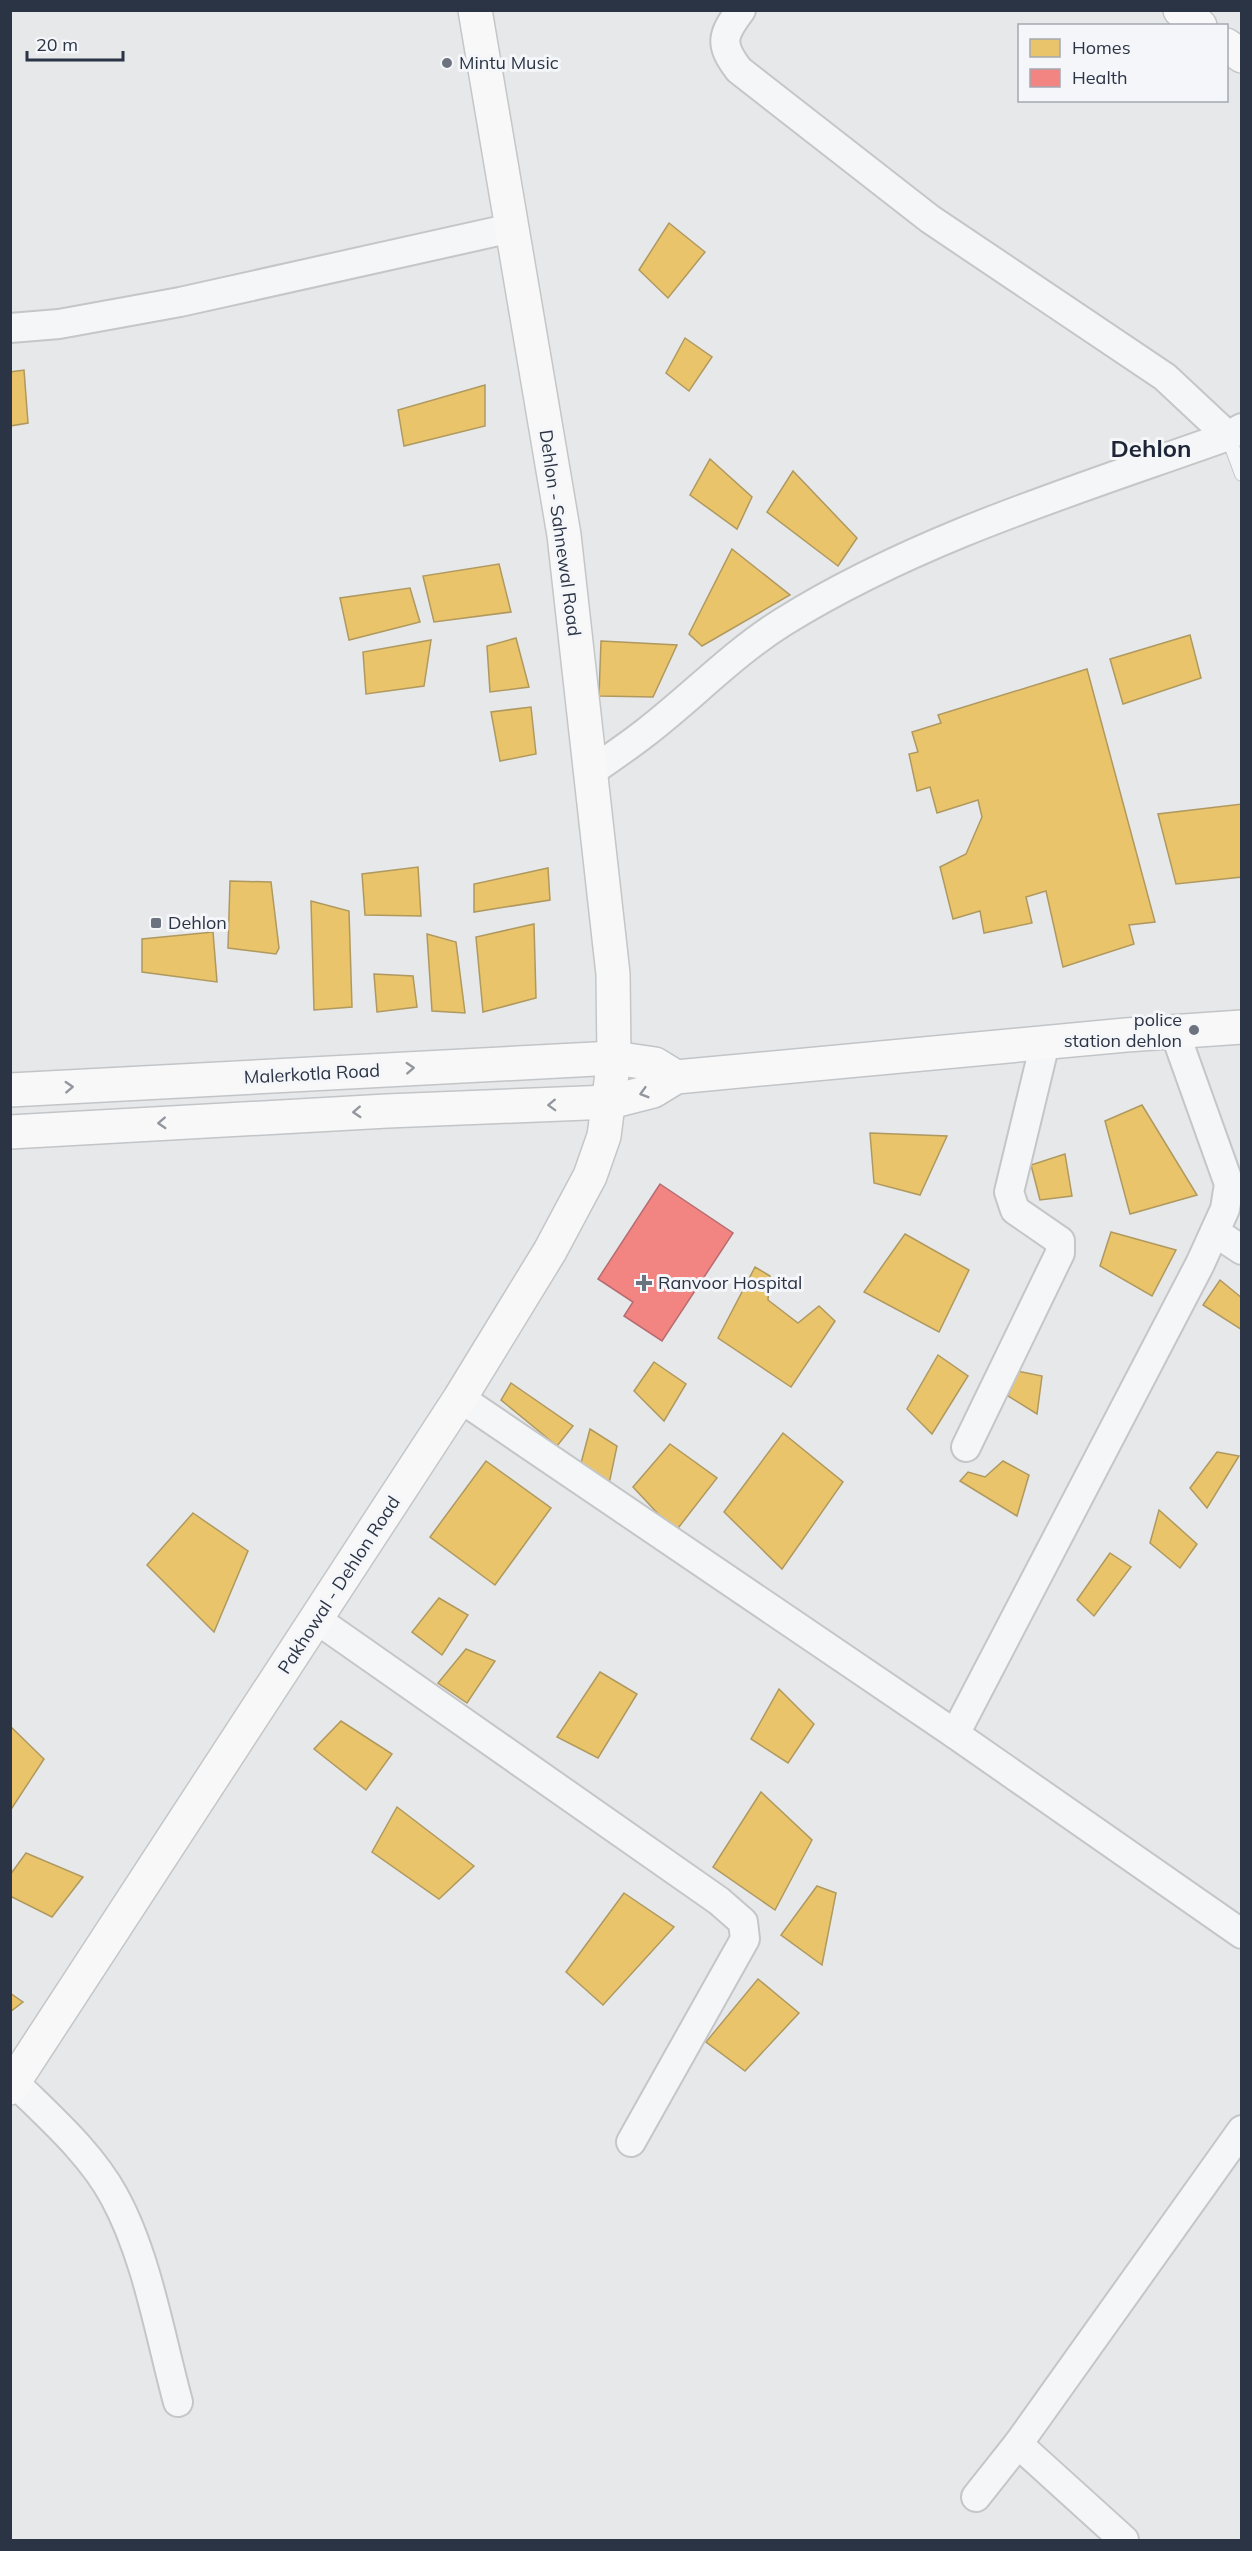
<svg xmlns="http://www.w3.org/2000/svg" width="1252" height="2551" font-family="Mulish,sans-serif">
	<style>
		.homes { fill: #e9c46a; stroke: #b0995f; stroke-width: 1.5 }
		.health { fill: #f28482; stroke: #b66c70; stroke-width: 1.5 }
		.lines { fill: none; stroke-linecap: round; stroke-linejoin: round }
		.lane-casing { stroke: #c4c6c8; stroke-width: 16 }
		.street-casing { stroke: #c4c6c8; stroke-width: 32 }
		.secondary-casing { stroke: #c4c6c8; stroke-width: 36 }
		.primary-casing { stroke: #c2c5c8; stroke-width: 36 }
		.lane { stroke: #f5f6f7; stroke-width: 14 }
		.street { stroke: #f5f6f7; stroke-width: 28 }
		.secondary { stroke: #f8f8f8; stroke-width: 33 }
		.primary { stroke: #f8f8f8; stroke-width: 33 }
		.oneway { stroke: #92969e }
		.poi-dot { fill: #6c737f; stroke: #f4f6f9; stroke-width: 2 }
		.labels { text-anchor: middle; stroke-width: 6; stroke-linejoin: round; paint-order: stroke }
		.poi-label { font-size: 18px; fill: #2b3445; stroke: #f4f6f9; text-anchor: start }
		.street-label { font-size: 18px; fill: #2b3445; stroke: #f4f6f9 }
		.district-label { font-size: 24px; font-weight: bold; fill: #1d2536; stroke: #f4f6f9 }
	</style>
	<rect width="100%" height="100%" fill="#e6e8ea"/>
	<g class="homes">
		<path d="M669 223 705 252 668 298 639 270Z"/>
		<path d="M685 338 712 357 689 391 666 373Z"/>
		<path d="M24 370 28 423 10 426V372Z"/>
		<path d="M485 385V426L404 446 398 410Z"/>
		<path d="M710 459 752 497 737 529 690 495Z"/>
		<path d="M793 471 857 538 838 566 767 512Z"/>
		<path d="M732 549 790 595 702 646 689 634Z"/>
		<path d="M499 564 511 612 434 622 423 576Z"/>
		<path d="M410 588 420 622 349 640 340 598Z"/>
		<path d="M1190 635 1201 678 1123 704 1110 659Z"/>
		<path d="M516 638 529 687 490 692 487 646Z"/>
		<path d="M431 640 424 686 366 694 363 652Z"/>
		<path d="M601 641 677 645 653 697 599 696Z"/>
		<path d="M1087 669 1155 922 1129 925 1134 944 1063 967 1046 891 1026 897 1032 923 984 933 980 911 953 919 940 867 966 854 982 817 978 800 937 813 930 787 917 791 909 754 918 752 912 732 941 723 938 715Z"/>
		<path d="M531 707 536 754 500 761 491 712Z"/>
		<path d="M1242 804V877L1176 884 1158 814Z"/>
		<path d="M418 867 421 916 365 915 362 874Z"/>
		<path d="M548 868 550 900 474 912V884Z"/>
		<path d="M230 881 271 882 279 948 276 954 228 948Z"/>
		<path d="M311 901 349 911 352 1007 314 1010Z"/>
		<path d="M534 924 536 998 483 1012 476 937Z"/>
		<path d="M213 932 217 982 142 972V939Z"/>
		<path d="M427 934 456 942 465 1013 432 1011Z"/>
		<path d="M374 974 413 976 417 1007 377 1012Z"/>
		<path d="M1142 1105 1197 1195 1130 1214 1105 1121Z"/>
		<path d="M870 1133 947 1136 920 1195 874 1183Z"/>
		<path d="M1065 1154 1072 1196 1040 1200 1031 1165Z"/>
		<path d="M1111 1232 1176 1250 1152 1296 1100 1266Z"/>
		<path d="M905 1234 969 1270 939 1332 864 1292Z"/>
		<path d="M755 1267 770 1276 768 1300 798 1323 819 1306 835 1321 791 1387 718 1338Z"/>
		<path d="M1220 1280 1242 1298V1330L1203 1305Z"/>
		<path d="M938 1355 968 1376 932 1434 907 1409Z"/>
		<path d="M654 1362 686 1384 664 1421 634 1391Z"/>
		<path d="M1017 1371 1042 1376 1037 1414 1008 1396Z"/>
		<path d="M511 1383 573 1426 557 1446 501 1400Z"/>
		<path d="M590 1429 617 1446 609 1484 580 1467Z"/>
		<path d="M783 1433 843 1482 782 1569 724 1512Z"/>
		<path d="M670 1444 717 1478 675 1532 633 1487Z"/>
		<path d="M1217 1452 1239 1456 1207 1508 1190 1488Z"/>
		<path d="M486 1461 551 1508 495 1585 430 1537Z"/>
		<path d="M1003 1461 1029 1475 1017 1516 960 1481 968 1472 985 1477Z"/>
		<path d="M1159 1510 1197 1544 1180 1568 1150 1543Z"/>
		<path d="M193 1513 248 1551 214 1632 147 1565Z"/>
		<path d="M1110 1553 1131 1567 1094 1616 1077 1600Z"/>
		<path d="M439 1598 468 1615 442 1655 412 1632Z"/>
		<path d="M466 1649 495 1661 467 1703 438 1683Z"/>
		<path d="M600 1672 637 1694 598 1758 557 1737Z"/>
		<path d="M779 1689 814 1724 788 1763 751 1739Z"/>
		<path d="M341 1721 392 1754 366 1790 314 1749Z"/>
		<path d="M10 1726 44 1759 10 1811Z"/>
		<path d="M761 1792 812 1840 775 1910 713 1867Z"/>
		<path d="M397 1807 474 1866 439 1899 372 1852Z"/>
		<path d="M26 1853 83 1877 52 1917 10 1896V1875Z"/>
		<path d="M817 1886 836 1893 822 1965 781 1935Z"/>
		<path d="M624 1893 674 1927 603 2005 566 1972Z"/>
		<path d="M758 1979 799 2013 745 2071 706 2042Z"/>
		<path d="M10 1993 23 2002 10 2012Z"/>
	</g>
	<path class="health" d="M660 1184 733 1233 662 1341 624 1316 633 1302 598 1279Z"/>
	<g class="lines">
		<g class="lane-casing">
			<path id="lane" d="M1228 436 1242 474"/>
		</g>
		<g class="street-casing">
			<g id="street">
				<path d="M741 10C722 35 719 44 739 70L930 219 1165 377 1228 436"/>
				<path d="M10 328 59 324 180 302 512 228"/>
				<path d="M589 773C608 760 627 747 645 733 692 697 732 654 783 622 920 537 1077 490 1228 436L1242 428"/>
				<path d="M1215 1232 1242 1250"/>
				<path d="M460 1398 955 1734 1242 1934"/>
				<path d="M966 1447 1060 1253V1241L1015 1210 1009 1192 1045 1043"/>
				<path d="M316 1619 719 1901 743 1922 745 1939 631 2142"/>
				<path d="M955 1734 1200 1264 1225 1209 1229 1184 1175 1033"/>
				<path d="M14 2082C49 2117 90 2152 114 2196 147 2256 160 2336 178 2402"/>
				<path d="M1018 2444 1124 2540"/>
				<path d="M976 2497 1018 2444 1242 2130"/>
			</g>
		</g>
		<g class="secondary-casing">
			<g id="secondary">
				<path d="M1180 10 1200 26"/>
				<path d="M1226 45 1242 56"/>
				<path d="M10 2088 460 1398 550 1251 590 1176 604 1136 614 1058 613 974 564 535 475 10"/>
			</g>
		</g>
		<g class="primary-casing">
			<g id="primary">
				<path d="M10 1090 614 1058 655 1064 676 1077"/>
				<path d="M10 1132 387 1111 610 1102 653 1091 676 1077 1126 1035 1242 1027"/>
			</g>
		</g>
		<use href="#lane" class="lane"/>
		<use href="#street" class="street"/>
		<use href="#secondary" class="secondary"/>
		<use href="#primary" class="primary"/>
	</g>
	<defs><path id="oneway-chevron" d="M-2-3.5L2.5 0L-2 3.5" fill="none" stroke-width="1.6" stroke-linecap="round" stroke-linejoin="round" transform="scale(1.5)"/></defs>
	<g class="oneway">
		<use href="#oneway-chevron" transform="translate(410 1068) rotate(-3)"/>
		<use href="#oneway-chevron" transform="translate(69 1087) rotate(-3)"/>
		<use href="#oneway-chevron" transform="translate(644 1093) rotate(164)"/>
		<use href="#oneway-chevron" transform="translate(552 1105) rotate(178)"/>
		<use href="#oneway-chevron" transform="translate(357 1112) rotate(177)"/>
		<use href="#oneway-chevron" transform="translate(162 1123) rotate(177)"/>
	</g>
	<g class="poi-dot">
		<circle cx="447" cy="63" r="6"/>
		<rect x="150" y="917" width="12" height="12" rx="3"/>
		<circle cx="1194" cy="1030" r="6"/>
		<path d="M641 1274h6v6h6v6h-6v6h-6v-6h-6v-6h6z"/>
	</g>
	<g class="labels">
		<g class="poi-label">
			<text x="459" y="69">Mintu Music</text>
			<text x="168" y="929">Dehlon</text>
			<text x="1182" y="1026" text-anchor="end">police<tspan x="1182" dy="21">station dehlon</tspan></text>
			<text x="658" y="1289">Ranvoor Hospital</text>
		</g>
		<g class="street-label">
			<text transform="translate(560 533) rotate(82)" y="6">Dehlon - Sahnewal Road</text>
			<text transform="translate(312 1074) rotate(-3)" y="6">Malerkotla Road</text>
			<text transform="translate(339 1585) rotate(-57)" y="6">Pakhowal - Dehlon Road</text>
		</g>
		<g class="district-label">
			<text x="1151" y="457">Dehlon</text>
		</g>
	</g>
	<rect width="1252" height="2551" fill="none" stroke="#2b3445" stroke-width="24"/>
	<rect x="1018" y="24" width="210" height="78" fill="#f4f6f9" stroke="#a4a8b1" stroke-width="1.5"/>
	<rect x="1030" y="39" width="30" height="18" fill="#e9c46a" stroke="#a4a8b1" stroke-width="1.5"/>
	<text x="1072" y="54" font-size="18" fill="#2b3445">Homes</text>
	<rect x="1030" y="69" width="30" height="18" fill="#f28482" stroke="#a4a8b1" stroke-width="1.5"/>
	<text x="1072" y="84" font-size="18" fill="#2b3445">Health</text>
	<path d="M27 51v9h96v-9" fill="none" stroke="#2b3445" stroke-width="3"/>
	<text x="36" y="51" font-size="18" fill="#2b3445" stroke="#f4f6f9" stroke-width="4.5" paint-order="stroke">20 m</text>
</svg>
